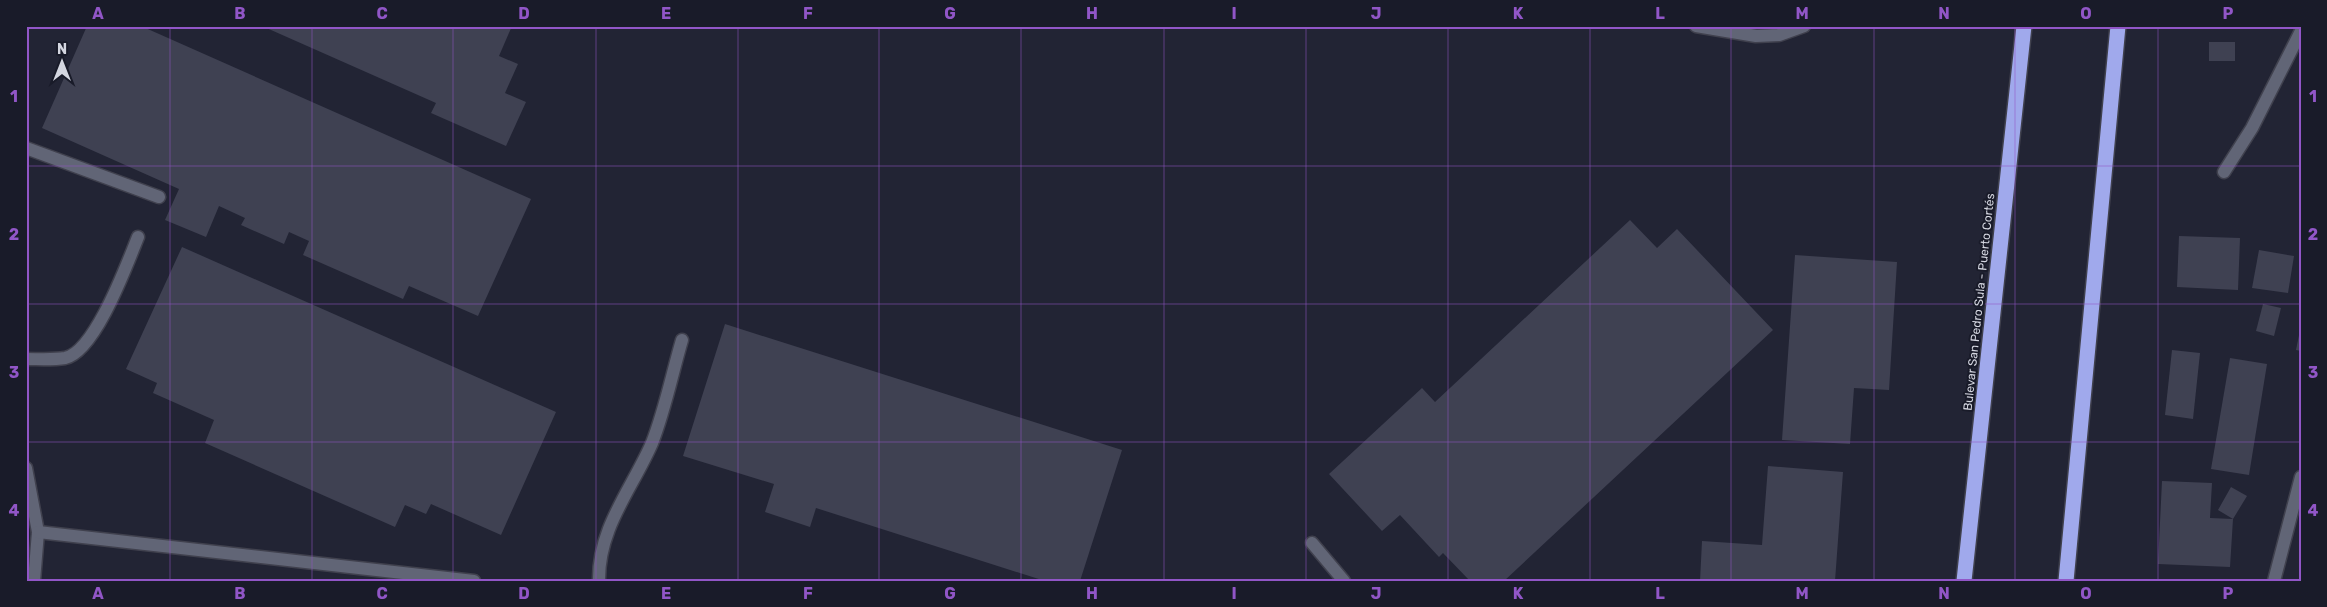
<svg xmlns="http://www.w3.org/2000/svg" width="2327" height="607" font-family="Rubik,sans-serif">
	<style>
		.building { fill: #3f4152 }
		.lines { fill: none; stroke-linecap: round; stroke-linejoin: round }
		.lane-casing { stroke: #40414e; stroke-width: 15 }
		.street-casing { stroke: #40414e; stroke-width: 15 }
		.highway-casing { stroke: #40414e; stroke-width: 18 }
		.lane { stroke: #616576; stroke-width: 12 }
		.street { stroke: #616576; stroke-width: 12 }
		.highway { stroke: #a0a9ec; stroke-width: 15 }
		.grid { fill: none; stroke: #9156c7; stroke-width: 1; stroke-opacity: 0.55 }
		.labels { text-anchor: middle; stroke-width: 4; stroke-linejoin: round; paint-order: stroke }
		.street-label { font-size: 12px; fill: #d4d6e0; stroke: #191b29 }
		.neatline { fill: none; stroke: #9156c7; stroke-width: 2 }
		.grid-label { font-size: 16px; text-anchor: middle; font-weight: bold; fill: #9156c7 }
	</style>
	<rect width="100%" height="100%" fill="#222434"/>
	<g class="building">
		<path d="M87 26H141L531 199 478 316 409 286 403 299 303 255 309 241 289 232 284 244 241 225 245 218 219 206 206 237 165 220 179 189 42 128Z"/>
		<path d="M262 26H512L499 56 518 64 505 93 526 102 506 146 431 113 436 103Z"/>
		<rect x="2209" y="42" width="26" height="19"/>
		<path d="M1630 220 1657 248 1677 229 1773 330 1504 581H1470L1443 553 1439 557 1400 515 1382 531 1329 474 1422 388 1435 402Z"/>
		<path d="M2179 236 2240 238 2238 290 2177 287Z"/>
		<path d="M182 247 556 412 501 535 431 504 426 514 405 505 395 527 205 443 214 420 153 393 157 383 126 369Z"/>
		<path d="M2259 250 2294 256 2288 293 2252 288Z"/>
		<path d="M1795 255 1897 262 1889 390 1854 388 1850 444 1782 440Z"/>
		<path d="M2263 304 2281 308 2274 336 2256 331Z"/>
		<path d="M725 324 1122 450 1080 581H1045L816 508 810 527 765 512 774 484 683 456Z"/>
		<path d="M2300 330H2301V351L2296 350Z"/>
		<path d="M2172 350 2200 353 2193 419 2165 415Z"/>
		<path d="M2230 358 2267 364 2249 475 2211 469Z"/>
		<path d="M1768 466 1843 472 1835 581H1700L1702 541 1762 545Z"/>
		<path d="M2162 481 2212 483 2210 518 2233 519 2218 510 2231 487 2247 496 2233 519 2230 567 2158 564Z"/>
	</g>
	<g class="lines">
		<g class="lane-casing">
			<g id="lane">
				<path d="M26 148 159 197"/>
				<path d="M2224 172 2252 128 2301 31"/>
				<path d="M26 359C39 359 53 360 65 358 95 352 127 264 138 237"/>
				<path d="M1312 543 1344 581"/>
				<path d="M599 581C598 528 632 489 652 443 665 410 672 374 682 340"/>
			</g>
		</g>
		<g class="street-casing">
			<g id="street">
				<path d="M1696 26 1756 36 1779 35 1804 26"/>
				<path d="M26 468 38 532 34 581"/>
				<path d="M38 532 474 581"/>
				<path d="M2274 581 2301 477"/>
			</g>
		</g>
		<g class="highway-casing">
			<g id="highway">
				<path d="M1964 581 2024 26"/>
				<path d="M2066 581 2118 26"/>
			</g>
		</g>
		<use href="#lane" class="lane"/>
		<use href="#street" class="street"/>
		<use href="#highway" class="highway"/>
	</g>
	<path class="grid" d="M170 26V581M312 26V581M453 26V581M596 26V581M738 26V581M879 26V581M1021 26V581M1164 26V581M1306 26V581M1448 26V581M1590 26V581M1731 26V581M1874 26V581M2015 26V581M2158 26V581M26 166H2301M26 304H2301M26 442H2301"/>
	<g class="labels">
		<g class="street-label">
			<text transform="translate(1979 302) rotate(-84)" y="4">Bulevar San Pedro Sula - Puerto Cortés</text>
		</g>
	</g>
	<rect width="2327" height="607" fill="none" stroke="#191b29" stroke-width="55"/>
	<g transform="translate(62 62)" stroke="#191b29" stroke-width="4" paint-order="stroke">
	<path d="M0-4L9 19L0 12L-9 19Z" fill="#d4d6e0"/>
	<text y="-8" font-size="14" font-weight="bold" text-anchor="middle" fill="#d4d6e0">N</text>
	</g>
	<rect x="28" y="28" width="2272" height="552" class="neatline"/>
	<g class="grid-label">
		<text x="98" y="19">A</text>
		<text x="240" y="19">B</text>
		<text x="382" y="19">C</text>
		<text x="524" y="19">D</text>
		<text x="666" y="19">E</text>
		<text x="808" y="19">F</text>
		<text x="950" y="19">G</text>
		<text x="1092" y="19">H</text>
		<text x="1234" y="19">I</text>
		<text x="1376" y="19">J</text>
		<text x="1518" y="19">K</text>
		<text x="1660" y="19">L</text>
		<text x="1802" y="19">M</text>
		<text x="1944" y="19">N</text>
		<text x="2086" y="19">O</text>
		<text x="2228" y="19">P</text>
		<text x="14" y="102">1</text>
		<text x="2313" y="102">1</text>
		<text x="14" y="240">2</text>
		<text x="2313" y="240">2</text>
		<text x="14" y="378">3</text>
		<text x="2313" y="378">3</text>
		<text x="14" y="516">4</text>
		<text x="2313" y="516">4</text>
		<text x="98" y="599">A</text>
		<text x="240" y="599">B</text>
		<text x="382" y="599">C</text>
		<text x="524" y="599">D</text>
		<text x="666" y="599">E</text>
		<text x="808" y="599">F</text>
		<text x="950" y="599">G</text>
		<text x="1092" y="599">H</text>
		<text x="1234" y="599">I</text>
		<text x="1376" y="599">J</text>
		<text x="1518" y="599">K</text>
		<text x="1660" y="599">L</text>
		<text x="1802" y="599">M</text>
		<text x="1944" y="599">N</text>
		<text x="2086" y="599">O</text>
		<text x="2228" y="599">P</text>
	</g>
</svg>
